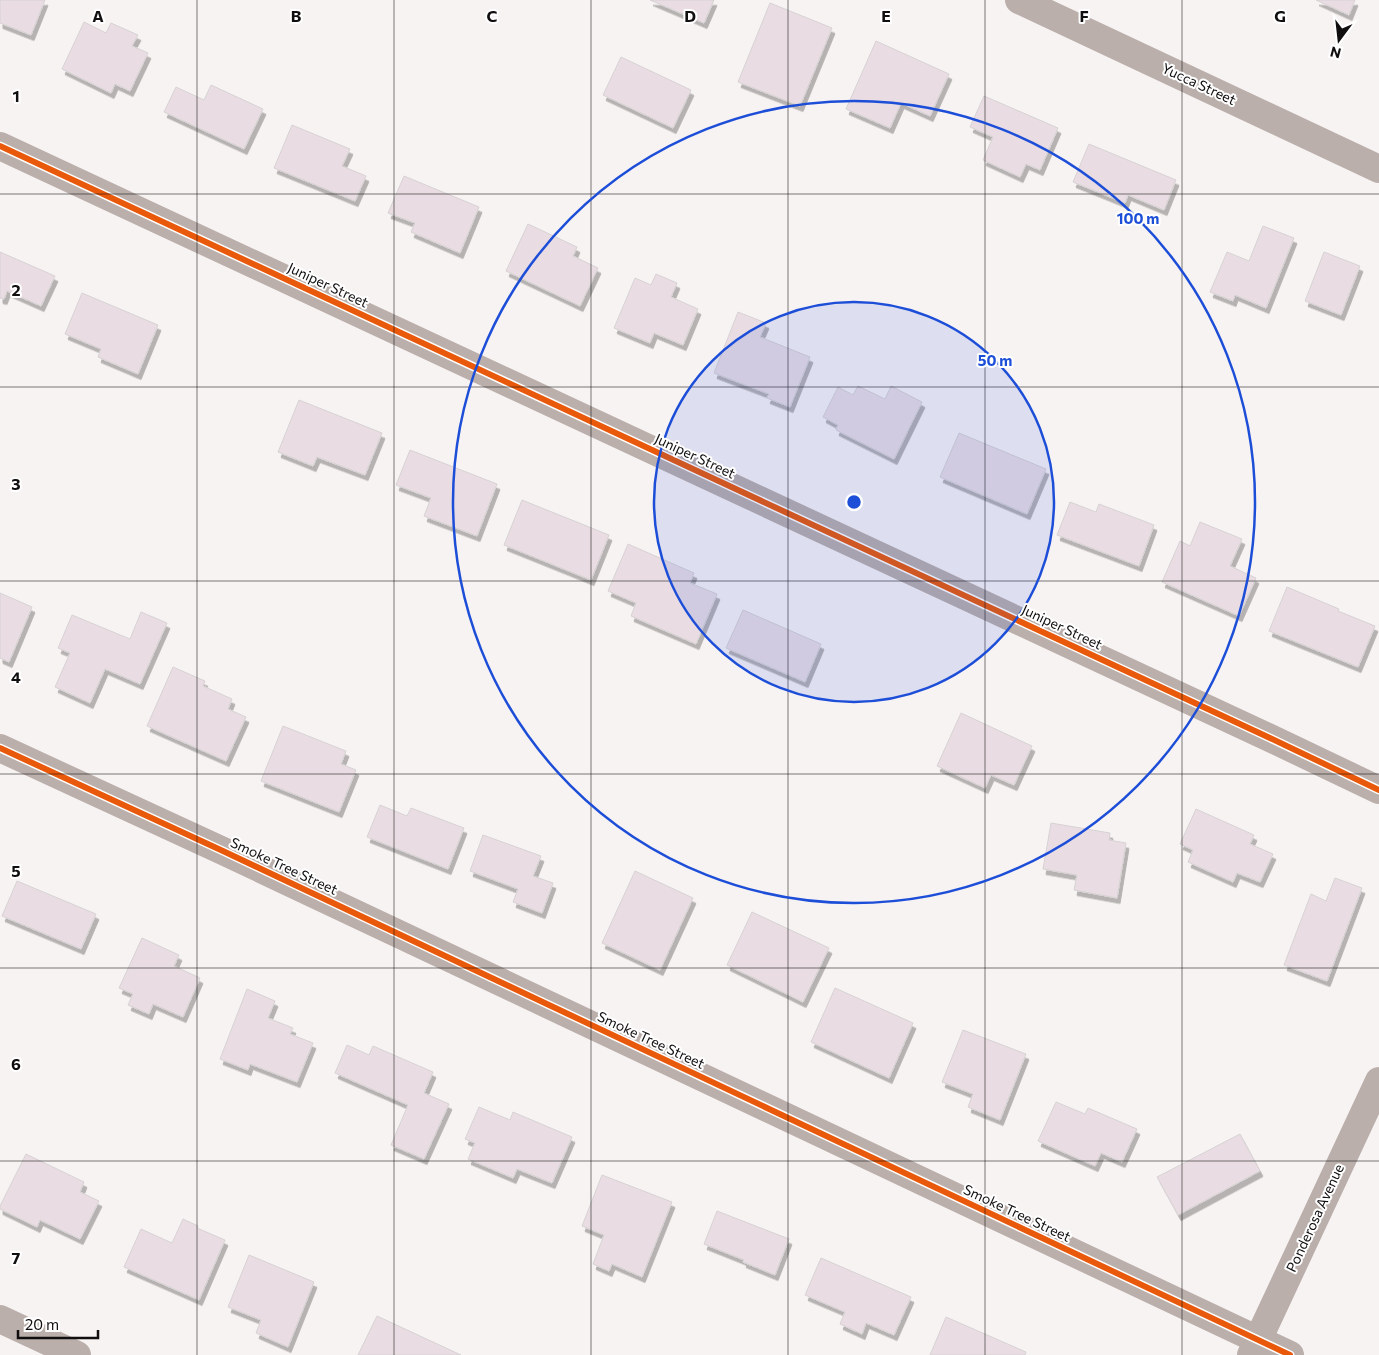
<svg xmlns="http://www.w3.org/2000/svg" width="1379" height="1355" font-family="Commissioner,sans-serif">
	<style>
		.building { fill: #e9dde3; stroke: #d6d2d3; filter: url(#shadow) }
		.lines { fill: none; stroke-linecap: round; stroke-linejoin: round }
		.minor { stroke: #baafab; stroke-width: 28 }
		.cycleway-casing { stroke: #fff; stroke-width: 9 }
		.cycleway { stroke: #e8590c; stroke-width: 6 }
		.grid { fill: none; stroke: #100e0e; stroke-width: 1; stroke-opacity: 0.55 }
		.ring { fill: none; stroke: #1d4ed8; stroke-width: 2.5 }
		.labels { text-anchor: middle; stroke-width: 4; stroke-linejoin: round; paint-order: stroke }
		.street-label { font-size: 14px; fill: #100e0e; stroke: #fff }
		.grid-label { font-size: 16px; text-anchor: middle; font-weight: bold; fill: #100e0e; stroke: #fff; stroke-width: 4; stroke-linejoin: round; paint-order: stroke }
		.centre { fill: #1d4ed8; stroke: #fff; stroke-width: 2.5 }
		.ring-label { font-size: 15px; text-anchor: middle; font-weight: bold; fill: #1d4ed8; stroke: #fff; stroke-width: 4; stroke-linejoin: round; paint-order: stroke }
	</style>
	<defs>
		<filter id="shadow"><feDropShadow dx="3" dy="5.5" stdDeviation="0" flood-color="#0004"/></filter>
	</defs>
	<rect width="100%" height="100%" fill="#f8f3f3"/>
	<g class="building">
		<path d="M0 0H45L31 35 0 23Z"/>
		<path d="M650 0H714L704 23Z"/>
		<path d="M1316 0H1355L1349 15Z"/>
		<path d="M770 3 832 28 800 106 738 82Z"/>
		<path d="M84 22 106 33 111 23 138 35 132 46 148 53 130 91 115 84 111 93 62 69Z"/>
		<path d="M876 41 949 74 930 116 901 103 890 128 846 109Z"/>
		<path d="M621 57 691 90 673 128 603 95Z"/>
		<path d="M211 85 263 109 244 149 164 112 176 87 204 100Z"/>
		<path d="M984 96 1058 128 1040 170 1026 164 1020 177 983 160 993 137 970 127Z"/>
		<path d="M292 125 350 149 342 166 366 176 355 201 274 168Z"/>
		<path d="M1089 144 1176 180 1164 210 1128 195 1125 203 1073 182Z"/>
		<path d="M404 176 479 207 460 253 411 232 415 223 388 213Z"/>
		<path d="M528 224 577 247 573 256 598 268 580 306 506 271Z"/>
		<path d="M1263 226 1294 238 1266 308 1235 295 1233 301 1210 292 1227 252 1249 261Z"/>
		<path d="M0 252 55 276 41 306 7 291 4 299 0 298Z"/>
		<path d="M1324 252 1360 266 1341 315 1305 301Z"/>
		<path d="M656 274 677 283 671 297 698 309 683 345 654 333 650 343 614 328 635 278 651 285Z"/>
		<path d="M82 293 158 325 138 374 98 357 101 349 65 334Z"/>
		<path d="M738 312 766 323 760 337 810 357 790 407 767 398 769 394 714 373Z"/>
		<path d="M858 386 885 399 891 386 922 402 894 459 836 430 838 425 823 417 838 387 853 395Z"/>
		<path d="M299 400 382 433 365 475 317 457 313 466 278 452Z"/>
		<path d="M959 433 1046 469 1027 514 940 477Z"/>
		<path d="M410 450 497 484 477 536 424 516 431 498 396 485Z"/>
		<path d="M522 500 609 535 591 580 504 545Z"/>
		<path d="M1070 502 1096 512 1099 504 1154 525 1139 566 1057 535Z"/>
		<path d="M1200 522 1242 539 1230 566 1256 578 1239 616 1162 582 1180 541 1190 546Z"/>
		<path d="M628 544 694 573 690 583 717 594 696 644 631 616 636 603 608 591Z"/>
		<path d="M1287 587 1339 609 1338 611 1375 626 1358 667 1269 631Z"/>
		<path d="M0 593 32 607 9 662 0 658Z"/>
		<path d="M743 610 821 644 805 682 726 648Z"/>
		<path d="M141 612 167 623 140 684 105 669 90 703 55 687 70 653 58 648 72 615 130 639Z"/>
		<path d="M173 667 205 681 203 686 232 699 228 709 246 717 226 761 147 726Z"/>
		<path d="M961 713 1032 746 1014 785 991 775 985 788 937 766Z"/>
		<path d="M283 726 346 751 341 764 356 770 339 812 261 781Z"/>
		<path d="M380 805 407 816 411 808 464 828 448 869 367 837Z"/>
		<path d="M1196 809 1254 835 1250 844 1273 854 1260 882 1237 873 1233 882 1188 862 1193 850 1180 844Z"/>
		<path d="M1051 823 1110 833 1109 840 1126 843 1117 898 1074 890 1077 875 1043 869Z"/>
		<path d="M483 835 541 856 533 876 553 883 542 913 513 902 518 889 470 871Z"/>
		<path d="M635 871 693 898 660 970 602 943Z"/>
		<path d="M1335 878 1362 888 1327 981 1284 965 1311 894 1326 901Z"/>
		<path d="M17 881 96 914 81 949 2 916Z"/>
		<path d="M752 912 829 948 803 1002 727 965Z"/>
		<path d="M142 938 179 955 174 966 200 978 183 1017 153 1004 149 1014 128 1005 133 994 119 988Z"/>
		<path d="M835 988 913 1023 889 1078 811 1042Z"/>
		<path d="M247 989 275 1001 268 1018 293 1028 290 1034 313 1043 297 1082 250 1064 248 1070 220 1059Z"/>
		<path d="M963 1030 1026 1054 1000 1120 968 1107 973 1094 942 1082Z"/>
		<path d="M347 1045 369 1055 373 1046 433 1072 424 1093 449 1104 424 1159 391 1145 408 1105 335 1073Z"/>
		<path d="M1056 1102 1085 1114 1088 1108 1137 1129 1122 1162 1101 1153 1095 1166 1038 1141Z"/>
		<path d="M479 1107 510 1120 513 1112 572 1137 552 1183 517 1169 513 1178 468 1159 475 1143 465 1139Z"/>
		<path d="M1240 1134 1260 1171 1178 1215 1157 1177Z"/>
		<path d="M26 1154 84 1182 80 1192 99 1201 80 1239 40 1220 37 1227 0 1209V1206Z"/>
		<path d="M602 1175 672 1202 642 1277 612 1264 609 1271 593 1264 604 1235 582 1226Z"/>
		<path d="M717 1211 789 1239 775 1275 743 1262 744 1260 704 1244Z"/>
		<path d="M183 1219 198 1226 197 1228 225 1240 199 1300 124 1267 141 1229 172 1243Z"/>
		<path d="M249 1255 314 1282 288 1347 256 1333 261 1320 228 1307Z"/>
		<path d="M821 1258 911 1297 894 1335 866 1323 862 1334 840 1324 845 1312 805 1295Z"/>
		<path d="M377 1316 461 1355H358Z"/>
		<path d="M946 1317 1026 1352 1025 1355H930Z"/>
	</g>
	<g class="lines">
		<g class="minor">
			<path d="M1019 0 1379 169"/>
			<path d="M0 146 1270 738 1379 790"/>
			<path d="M0 748 223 851 1290 1355"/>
			<path d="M0 1319 77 1355"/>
			<path d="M1251 1355 1379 1081"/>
		</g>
		<g class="cycleway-casing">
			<g id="cycleway">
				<path d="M0 146 1270 738 1379 790"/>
				<path d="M0 748 223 851 1290 1355"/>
			</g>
		</g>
		<use href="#cycleway" class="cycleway"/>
	</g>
	<path class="grid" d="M197 0V1355M394 0V1355M591 0V1355M788 0V1355M985 0V1355M1182 0V1355M0 194H1379M0 387H1379M0 581H1379M0 774H1379M0 968H1379M0 1161H1379"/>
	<circle cx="854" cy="502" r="200" fill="#1d4ed8" fill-opacity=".12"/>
	<g class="ring">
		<circle cx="854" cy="502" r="200"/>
		<circle cx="854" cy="502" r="401"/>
	</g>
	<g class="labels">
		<g class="street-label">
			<text transform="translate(1199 84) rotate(25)" y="5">Yucca Street</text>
			<text transform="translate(328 285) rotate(25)" y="5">Juniper Street</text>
			<text transform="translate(695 456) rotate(25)" y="5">Juniper Street</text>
			<text transform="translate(1062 627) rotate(25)" y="5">Juniper Street</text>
			<text transform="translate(284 866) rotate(25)" y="5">Smoke Tree Street</text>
			<text transform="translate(651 1040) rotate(25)" y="5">Smoke Tree Street</text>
			<text transform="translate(1017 1213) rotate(25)" y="5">Smoke Tree Street</text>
			<text transform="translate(1315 1218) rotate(-65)" y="5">Ponderosa Avenue</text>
		</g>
	</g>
	<g class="grid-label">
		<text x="98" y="22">A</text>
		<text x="296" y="22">B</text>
		<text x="492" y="22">C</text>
		<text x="690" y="22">D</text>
		<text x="886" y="22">E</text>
		<text x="1084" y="22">F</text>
		<text x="1280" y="22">G</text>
		<text x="16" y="102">1</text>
		<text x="16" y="296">2</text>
		<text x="16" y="490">3</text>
		<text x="16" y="683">4</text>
		<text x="16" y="877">5</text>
		<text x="16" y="1070">6</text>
		<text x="16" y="1264">7</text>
	</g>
	<circle cx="854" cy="502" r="8" class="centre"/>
	<g class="ring-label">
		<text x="1138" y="224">100 m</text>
		<text x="995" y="366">50 m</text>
	</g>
	<g transform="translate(1339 40) rotate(195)" stroke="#ffffff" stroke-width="4" paint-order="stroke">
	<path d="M0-4L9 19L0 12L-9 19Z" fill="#100e0e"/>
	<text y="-8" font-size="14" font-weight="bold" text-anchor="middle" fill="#100e0e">N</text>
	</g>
	<path d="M18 1330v8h80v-8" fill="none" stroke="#100e0e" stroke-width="2.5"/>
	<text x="25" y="1330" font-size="15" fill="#100e0e" stroke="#ffffff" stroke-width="4" paint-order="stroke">20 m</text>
</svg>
